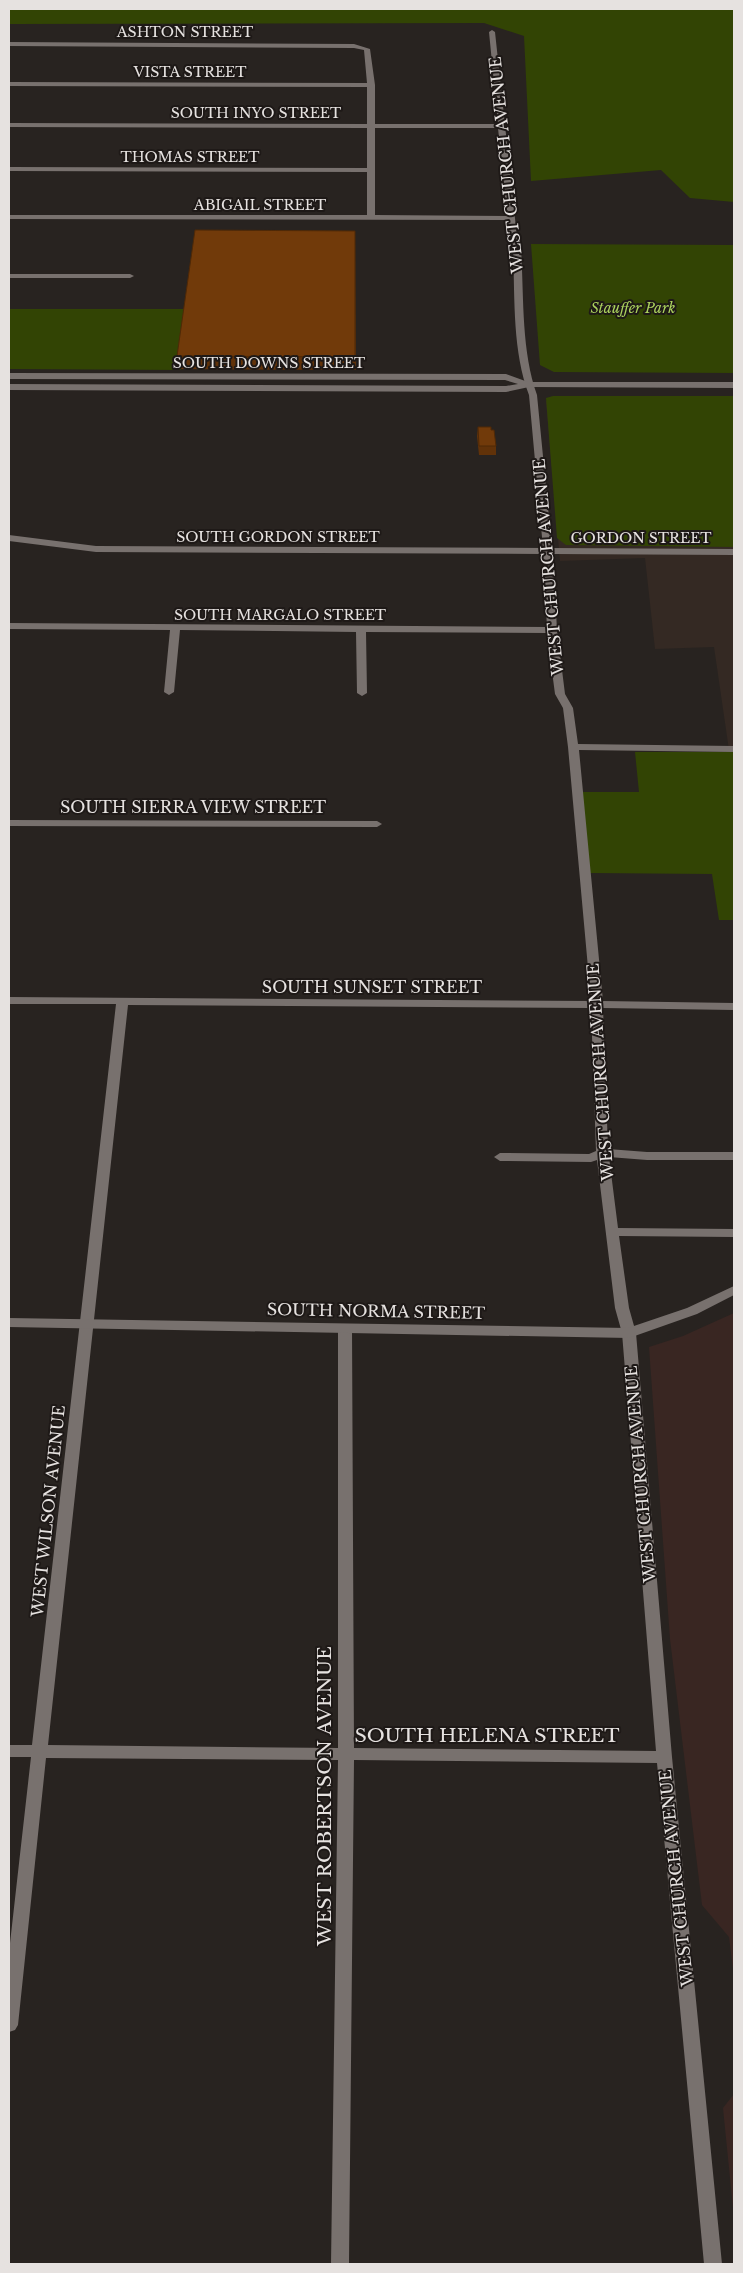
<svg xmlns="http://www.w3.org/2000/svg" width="743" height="2273" font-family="'Libre Baskerville',serif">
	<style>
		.built { fill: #342923 }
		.education { fill: #392622 }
		.green { fill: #324404 }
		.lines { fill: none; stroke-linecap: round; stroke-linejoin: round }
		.street { fill: #78716e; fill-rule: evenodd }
		.secondary { fill: #78716e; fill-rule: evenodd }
		.wall { fill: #613209 }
		.building { fill: #713a0a; stroke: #4f2907 }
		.labels { text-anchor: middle; stroke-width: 4; stroke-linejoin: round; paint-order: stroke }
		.far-street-label { font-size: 14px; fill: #e6e2e0; stroke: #1e1917 }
		.far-park-label { font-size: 14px; font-style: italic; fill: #abd25e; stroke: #1e1917 }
		.street-label { font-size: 16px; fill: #e6e2e0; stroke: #1e1917 }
		.near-street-label { font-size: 19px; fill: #e6e2e0; stroke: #1e1917 }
	</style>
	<rect width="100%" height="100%" fill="#282320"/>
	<path class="built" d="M552 397 734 398V757H730L714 647 655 649 645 558 560 561 546 401Z"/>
	<g class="education">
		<path d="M734 1313V1977L729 1937 702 1905 670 1639 649 1347 683 1336Z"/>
		<path d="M734 2094V2218L723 2108Z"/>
	</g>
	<g class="green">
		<path d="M9 9H734V202L690 198 661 170 531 181 524 36 484 23 9 24Z"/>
		<path d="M531 244 734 245V373L554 372 540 365Z"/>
		<path d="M9 309H185L181 370 9 369Z"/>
		<path d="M553 396H734V547L566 545 557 538 546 398Z"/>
		<path d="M635 752H734V920H719L712 874 590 873 582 792H639Z"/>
	</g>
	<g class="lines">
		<g class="street">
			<path d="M492 30 495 32 517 237 521 248C524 296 521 350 537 395L552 548 734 549V555L553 554 557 630 565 694 573 708 578 744 734 746V752L579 750 603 1001 734 1003V1010L603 1008 608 1149 647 1152H734V1160H647L609 1157 618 1228 734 1229V1237L619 1236 629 1308 636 1333 672 1757 722 2264H704L657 1763 354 1760 349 2264H331L338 1760 46 1758 18 2025 15 2030 9 2032V1952L31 1757H9V1745H32L116 1004H9V997L591 1001 568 747 563 708 555 694 547 633 366 632 367 693 362 696 357 693 356 632 180 630 174 692 169 695 164 692 170 630 9 629V623L547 627 543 554 96 552 9 541V535L96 546 543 548 529 395C512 350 515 296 513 248L509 237 507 220 9 219V215H367V172L9 171V167L367 168V128L9 127V123L367 124V87L9 86V82L367 83 364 50 354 48 9 46V42L354 44 370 49 375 85V124H498L489 32ZM375 128H498L507 216 375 215ZM128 1005 591 1008 596 1151 589 1154 500 1153 494 1157 500 1161 591 1162 597 1160 615 1308 622 1333 656 1751 354 1748 352 1328 350 1325H340L338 1328V1748L48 1745Z"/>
			<path d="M9 274H130L134 276 130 278H9Z"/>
			<path d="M9 820 377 821 382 824 377 827 9 826Z"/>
		</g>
		<g class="secondary">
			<path d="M9 373 506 374 528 382H734V388L529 387 506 392 9 390V384L506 386 518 384 505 380 9 379Z"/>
			<path d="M734 1286V1295L697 1314 629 1338 9 1327V1318L628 1328 687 1308Z"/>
		</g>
	</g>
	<g class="wall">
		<path d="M355 231 356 370 177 369V356Z"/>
		<path d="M478 427 491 430 496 446V455H479L477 436Z"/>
	</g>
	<g class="building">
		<path d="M195 230 355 231V357L177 356Z"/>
		<path d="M478 427H491V430H494L496 446H479Z"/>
	</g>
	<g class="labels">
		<g class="far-street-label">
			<text x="185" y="37">ASHTON STREET</text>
			<text x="190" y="77">VISTA STREET</text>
			<text x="256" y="118">SOUTH INYO STREET</text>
			<text x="190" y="162">THOMAS STREET</text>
			<text x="260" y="210">ABIGAIL STREET</text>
			<text x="269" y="368">SOUTH DOWNS STREET</text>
			<text x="278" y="542">SOUTH GORDON STREET</text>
			<text x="641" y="543">GORDON STREET</text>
			<text x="280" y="620">SOUTH MARGALO STREET</text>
		</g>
		<g class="far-park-label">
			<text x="633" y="313">Stauffer Park</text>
		</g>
		<g class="street-label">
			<text transform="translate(506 165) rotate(-96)" y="6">WEST CHURCH AVENUE</text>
			<text transform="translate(548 567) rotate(-95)" y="6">WEST CHURCH AVENUE</text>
			<text x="193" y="813">SOUTH SIERRA VIEW STREET</text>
			<text x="372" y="993">SOUTH SUNSET STREET</text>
			<text transform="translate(600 1072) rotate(-94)" y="6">WEST CHURCH AVENUE</text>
			<text transform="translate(376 1311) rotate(1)" y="6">SOUTH NORMA STREET</text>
			<text transform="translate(640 1474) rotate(-95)" y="6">WEST CHURCH AVENUE</text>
			<text transform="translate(48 1511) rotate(-84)" y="6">WEST WILSON AVENUE</text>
			<text transform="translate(676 1878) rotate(-96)" y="6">WEST CHURCH AVENUE</text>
		</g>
		<g class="near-street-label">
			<text x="487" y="1742">SOUTH HELENA STREET</text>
			<text transform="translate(324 1796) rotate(-90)" y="7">WEST ROBERTSON AVENUE</text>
		</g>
	</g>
	<rect width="743" height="2273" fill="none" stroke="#e6e2e0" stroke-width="20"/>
</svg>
